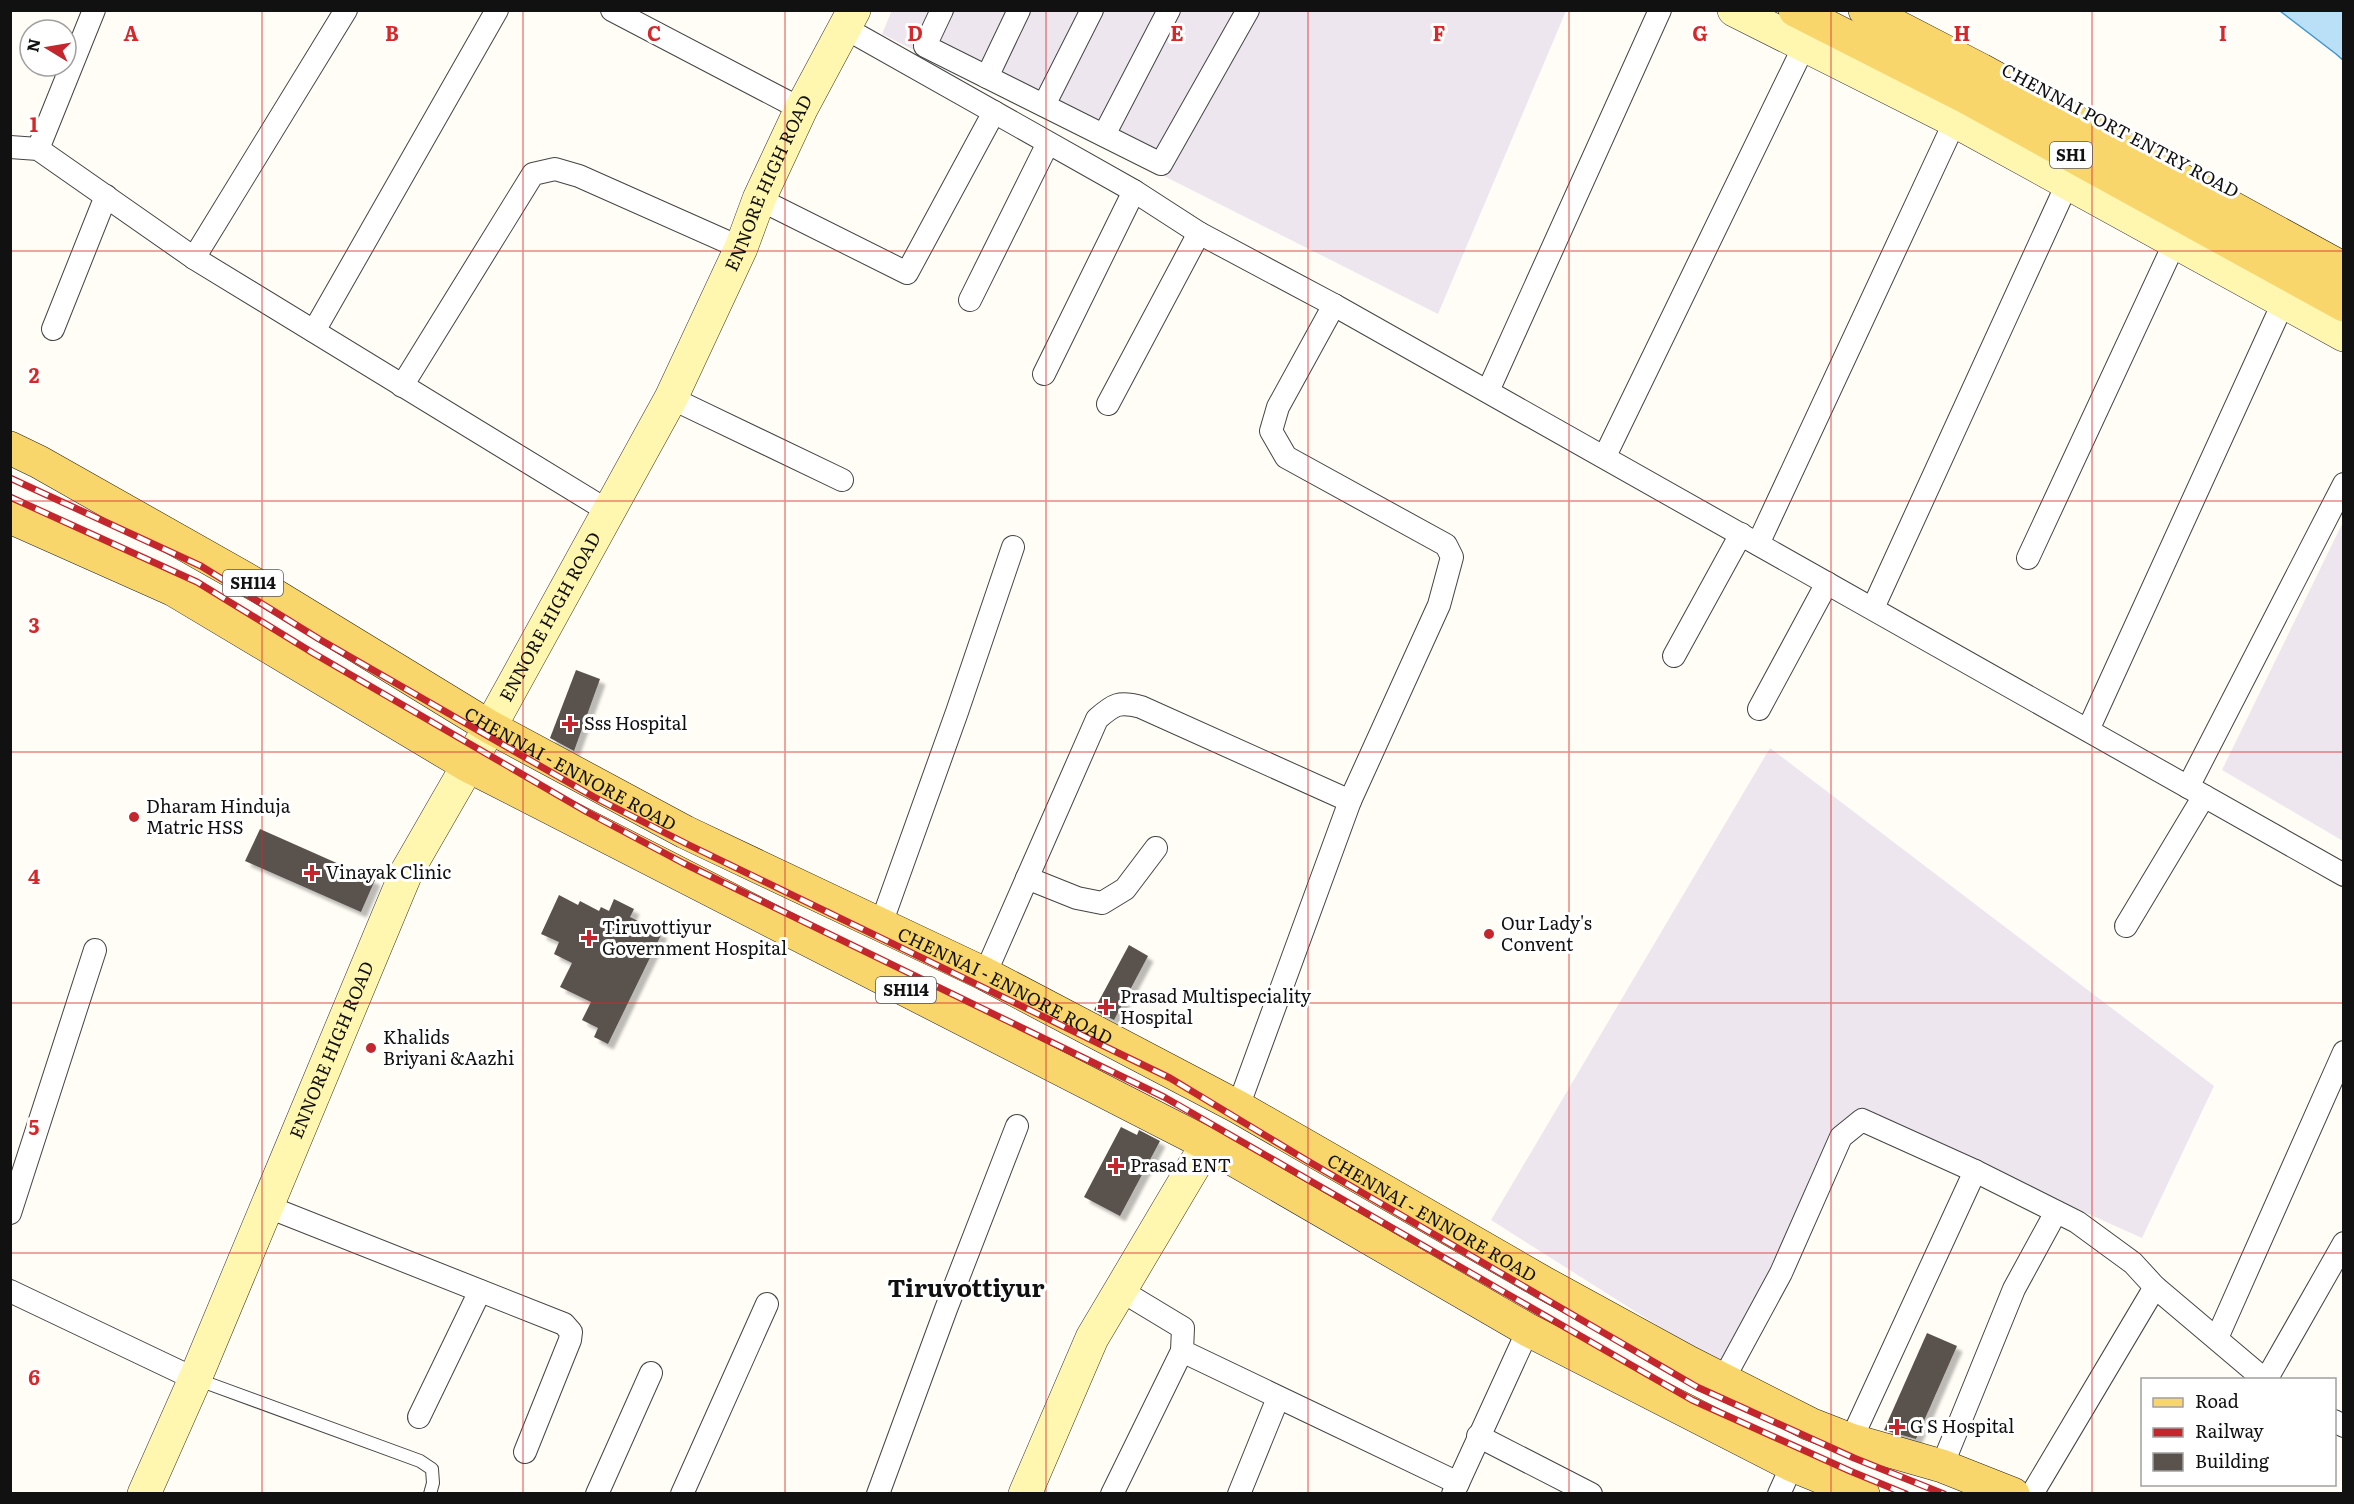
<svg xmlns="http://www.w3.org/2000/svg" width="2354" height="1504" font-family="Literata,serif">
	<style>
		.industrial { fill: #eee6ef }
		.water { fill: #b9e0f7; stroke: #3f96cf; stroke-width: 1.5 }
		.building { fill: #5a524d; filter: url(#shadow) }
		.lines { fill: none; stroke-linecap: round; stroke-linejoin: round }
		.lane-casing { stroke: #444; stroke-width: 14 }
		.street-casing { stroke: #444; stroke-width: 24 }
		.secondary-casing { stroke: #333; stroke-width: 34 }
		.primary-casing { stroke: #222; stroke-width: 34 }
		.lane { stroke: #fff; stroke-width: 12 }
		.street { stroke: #fff; stroke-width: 22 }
		.secondary { stroke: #fff6b0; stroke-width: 33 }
		.primary { stroke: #f9d66b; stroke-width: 33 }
		.rail-casing { stroke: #c4262e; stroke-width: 7 }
		.rail { stroke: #fff; stroke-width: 4.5; stroke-dasharray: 14; stroke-linecap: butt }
		.grid { fill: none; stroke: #d62828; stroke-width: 1.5; stroke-opacity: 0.55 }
		.poi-dot { fill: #c4262e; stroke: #fff; stroke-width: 2 }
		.labels { text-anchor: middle; stroke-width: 6; stroke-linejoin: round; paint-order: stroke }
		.shield { fill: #fff; stroke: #585858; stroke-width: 1.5 }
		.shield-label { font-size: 16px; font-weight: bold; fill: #111 }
		.street-label { font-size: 18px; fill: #111; stroke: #fff }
		.poi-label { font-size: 18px; fill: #111; stroke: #fff; text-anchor: start }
		.district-label { font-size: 24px; font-weight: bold; fill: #111; stroke: #fff }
		.grid-label { font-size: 20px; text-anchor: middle; font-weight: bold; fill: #d62828; stroke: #fff; stroke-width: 6; stroke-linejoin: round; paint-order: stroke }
	</style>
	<defs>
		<filter id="shadow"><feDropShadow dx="5.5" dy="5.5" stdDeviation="1.5" flood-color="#0004"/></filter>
	</defs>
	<rect width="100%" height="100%" fill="#fffdf5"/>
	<g class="industrial">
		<path d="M892 10 1566 11 1438 314 882 34Z"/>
		<path d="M2343 522V841L2222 770Z"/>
		<path d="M1770 748 2214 1086 2142 1238 1856 1109 1726 1369 1491 1220Z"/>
	</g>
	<path class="water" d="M2280 11H2343V60L2336 54Z"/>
	<g class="building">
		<path d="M576 670 600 679 574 751 550 738Z"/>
		<path d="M260 829 375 880 361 912 245 861Z"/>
		<path d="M559 895 578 905 580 901 599 911 601 907 609 911 614 899 634 909 630 917 662 933 608 1044 594 1037 598 1028 582 1020 591 1002 560 987 572 963 554 954 559 942 541 934Z"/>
		<path d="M1129 945 1148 956 1114 1020 1094 1010Z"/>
		<path d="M1121 1127 1137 1135 1139 1130 1160 1141 1120 1216 1084 1197Z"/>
		<path d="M1927 1333 1957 1346 1916 1439 1884 1430Z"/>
	</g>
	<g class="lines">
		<g class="lane-casing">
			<path id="lane" d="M196 1379 420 1461 432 1469 433 1483 430 1494"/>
		</g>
		<g class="street-casing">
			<g id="street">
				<path d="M612 10 801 109"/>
				<path d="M942 10 925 46 1161 164 1248 10"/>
				<path d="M845 28 1134 191 1199 233 1334 305 2344 875"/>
				<path d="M987 77 1019 10"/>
				<path d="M1044 105 1092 10"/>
				<path d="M1104 135 1169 10"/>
				<path d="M10 147 38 149 194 258 608 511"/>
				<path d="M38 149 94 10"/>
				<path d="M759 199 907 273 994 112"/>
				<path d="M194 258 346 10"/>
				<path d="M970 300 1048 143"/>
				<path d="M53 329 106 196"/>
				<path d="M314 331 497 10"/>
				<path d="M1044 374 1134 191"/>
				<path d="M402 386 533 174 555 169 579 176 741 248"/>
				<path d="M1488 391 1660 10"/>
				<path d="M671 398 842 480"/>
				<path d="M1108 404 1199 233"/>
				<path d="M1605 456 1805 44"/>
				<path d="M1758 544 1955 121"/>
				<path d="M2028 558 2175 242"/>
				<path d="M1873 608 2068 182"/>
				<path d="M1674 656 1741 534"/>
				<path d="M1759 709 1827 583"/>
				<path d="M2088 730 2283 303"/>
				<path d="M2188 787 2344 484"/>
				<path d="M1027 878 1077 898 1102 903 1125 889 1156 848"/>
				<path d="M881 924 957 712 1013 547"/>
				<path d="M2126 926 2204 796"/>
				<path d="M985 974 1097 719C1114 704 1119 701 1141 707L1350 801"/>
				<path d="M1238 1107 1350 801 1439 605 1452 557 1446 545 1286 457 1271 431 1278 407 1334 305"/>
				<path d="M266 1206 564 1324 571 1332 570 1340 525 1452"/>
				<path d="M10 1213 95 950"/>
				<path d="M1120 1290 1183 1328 1182 1351 1458 1483"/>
				<path d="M10 1291 195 1379"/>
				<path d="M2217 1338 2344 1052"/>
				<path d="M1723 1380 1781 1273 1841 1137 1862 1120 1975 1171 2077 1222 2133 1263 2155 1287 2265 1380"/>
				<path d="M2266 1380 2344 1243"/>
				<path d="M419 1417 480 1291"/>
				<path d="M2334 1421 2344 1426"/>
				<path d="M1478 1436 1591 1494"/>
				<path d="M1851 1440 1975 1171"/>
				<path d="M1942 1466 2014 1289 2056 1212"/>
				<path d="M597 1494 651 1373"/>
				<path d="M682 1494 767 1304"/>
				<path d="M878 1494 946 1309 1017 1126"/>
				<path d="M1112 1494 1182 1351"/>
				<path d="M1239 1494 1278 1398"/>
				<path d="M1453 1494 1528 1330"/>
				<path d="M1779 1494 1792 1465"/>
				<path d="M2032 1494 2155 1287"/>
			</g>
		</g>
		<g class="secondary-casing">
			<g id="secondary">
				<path d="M1734 10 1955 121 2344 335"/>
				<path id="s1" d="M144 1494 195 1379 406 873 490 727 671 398 741 248 759 199 801 109 854 10"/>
				<path d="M1025 1494 1092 1338 1207 1144"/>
			</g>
		</g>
		<g class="primary-casing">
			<g id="primary">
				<path d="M1795 10 1966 97 2344 305"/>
				<path d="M1865 10 1981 70 2344 269"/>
				<path id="s2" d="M10 448 39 462 274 595 490 727 685 832 985 974 1238 1107 1544 1283 1688 1362 1810 1424 1851 1440 1942 1466 2013 1494"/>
				<path d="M10 517 174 590 467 765 1207 1144 1528 1330 1792 1465 1863 1494"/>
			</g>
		</g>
		<use href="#lane" class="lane"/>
		<use href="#street" class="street"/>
		<use href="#secondary" class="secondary"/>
		<use href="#primary" class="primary"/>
		<g class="rail-casing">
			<g id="rail">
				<path d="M10 478 201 566 319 639 594 797 689 845 1170 1078 1306 1160 1697 1387 1854 1458 1944 1494"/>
				<path d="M10 497 197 582 313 653 587 812 683 863 1164 1097 1692 1400 1850 1471 1906 1494"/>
			</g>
		</g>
		<use href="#rail" class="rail"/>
	</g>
	<path class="grid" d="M262 10V1494M523 10V1494M785 10V1494M1046 10V1494M1308 10V1494M1569 10V1494M1831 10V1494M2092 10V1494M10 251H2344M10 501H2344M10 752H2344M10 1003H2344M10 1253H2344"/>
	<g class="poi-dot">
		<path d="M567 715h6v6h6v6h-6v6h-6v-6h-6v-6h6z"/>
		<circle cx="134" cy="817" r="6"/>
		<path d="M309 864h6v6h6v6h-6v6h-6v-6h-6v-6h6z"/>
		<circle cx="1489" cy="934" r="6"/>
		<path d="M586 929h6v6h6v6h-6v6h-6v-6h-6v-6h6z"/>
		<path d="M1103 998h6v6h6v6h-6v6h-6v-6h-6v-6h6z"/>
		<circle cx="371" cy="1048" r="6"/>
		<path d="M1113 1157h6v6h6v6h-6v6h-6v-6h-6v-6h6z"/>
		<path d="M1894 1418h6v6h6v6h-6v6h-6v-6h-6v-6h6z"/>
	</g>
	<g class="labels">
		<g class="shield">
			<rect x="2050" y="142" width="42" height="26" rx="4.5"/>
			<rect x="223" y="570" width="60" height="26" rx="4.5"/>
			<rect x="876" y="977" width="60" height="26" rx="4.5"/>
		</g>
		<g class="shield-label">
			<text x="2071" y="161">SH1</text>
			<text x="253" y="589">SH114</text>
			<text x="906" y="996">SH114</text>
		</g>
		<g class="street-label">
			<text transform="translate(2120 131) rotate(28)" y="6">CHENNAI PORT ENTRY ROAD</text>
			<text dy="6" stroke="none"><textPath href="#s1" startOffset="1454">ENNORE HIGH ROAD</textPath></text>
			<text dy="6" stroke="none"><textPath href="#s1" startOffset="968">ENNORE HIGH ROAD</textPath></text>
			<text dy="6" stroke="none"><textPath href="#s2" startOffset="646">CHENNAI - ENNORE ROAD</textPath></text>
			<text dy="6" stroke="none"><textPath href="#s2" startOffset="1132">CHENNAI - ENNORE ROAD</textPath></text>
			<text dy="6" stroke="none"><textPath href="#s1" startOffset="482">ENNORE HIGH ROAD</textPath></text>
			<text dy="6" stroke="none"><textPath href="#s2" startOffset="1618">CHENNAI - ENNORE ROAD</textPath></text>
		</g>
		<g class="poi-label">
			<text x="584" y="730">Sss Hospital</text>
			<text x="146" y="813">Dharam Hinduja<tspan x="146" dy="21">Matric HSS</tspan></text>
			<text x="326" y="879">Vinayak Clinic</text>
			<text x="1501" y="930">Our Lady's<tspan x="1501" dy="21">Convent</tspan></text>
			<text x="602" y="934">Tiruvottiyur<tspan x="602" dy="21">Government Hospital</tspan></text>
			<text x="1120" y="1003">Prasad Multispeciality<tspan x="1120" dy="21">Hospital</tspan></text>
			<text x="383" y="1044">Khalids<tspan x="383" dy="21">Briyani &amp;Aazhi</tspan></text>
			<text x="1130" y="1172">Prasad ENT</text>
			<text x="1910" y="1433">G S Hospital</text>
		</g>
		<g class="district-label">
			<text x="966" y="1297">Tiruvottiyur</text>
		</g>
	</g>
	<g class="grid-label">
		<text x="131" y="41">A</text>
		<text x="392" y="41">B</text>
		<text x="654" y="41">C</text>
		<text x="915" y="41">D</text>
		<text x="1177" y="41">E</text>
		<text x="1439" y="41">F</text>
		<text x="1700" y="41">G</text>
		<text x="1962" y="41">H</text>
		<text x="2223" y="41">I</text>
		<text x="34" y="132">1</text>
		<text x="34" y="383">2</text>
		<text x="34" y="633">3</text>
		<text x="34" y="884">4</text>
		<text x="34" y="1135">5</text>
		<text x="34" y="1385">6</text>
	</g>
	<rect width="2354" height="1504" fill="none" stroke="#111111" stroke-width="24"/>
	<rect x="2141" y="1378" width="195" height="108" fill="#ffffff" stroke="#a0a0a0" stroke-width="1.5"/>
	<rect x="2153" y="1398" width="30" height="9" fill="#f9d66b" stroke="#a0a0a0" stroke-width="1.5"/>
	<text x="2195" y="1408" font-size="18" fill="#111111">Road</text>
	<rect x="2153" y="1428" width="30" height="9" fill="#c4262e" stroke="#a0a0a0" stroke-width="1.5"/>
	<text x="2195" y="1438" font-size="18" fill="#111111">Railway</text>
	<rect x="2153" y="1453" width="30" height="18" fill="#5a524d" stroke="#a0a0a0" stroke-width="1.5"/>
	<text x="2195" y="1468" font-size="18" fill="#111111">Building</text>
	<g transform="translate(48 48) rotate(281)"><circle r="28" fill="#ffffff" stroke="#a0a0a0" stroke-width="1.5"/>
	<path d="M0-4.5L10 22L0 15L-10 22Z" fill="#c4262e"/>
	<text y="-9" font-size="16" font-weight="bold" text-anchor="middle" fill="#111111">N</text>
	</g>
</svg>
